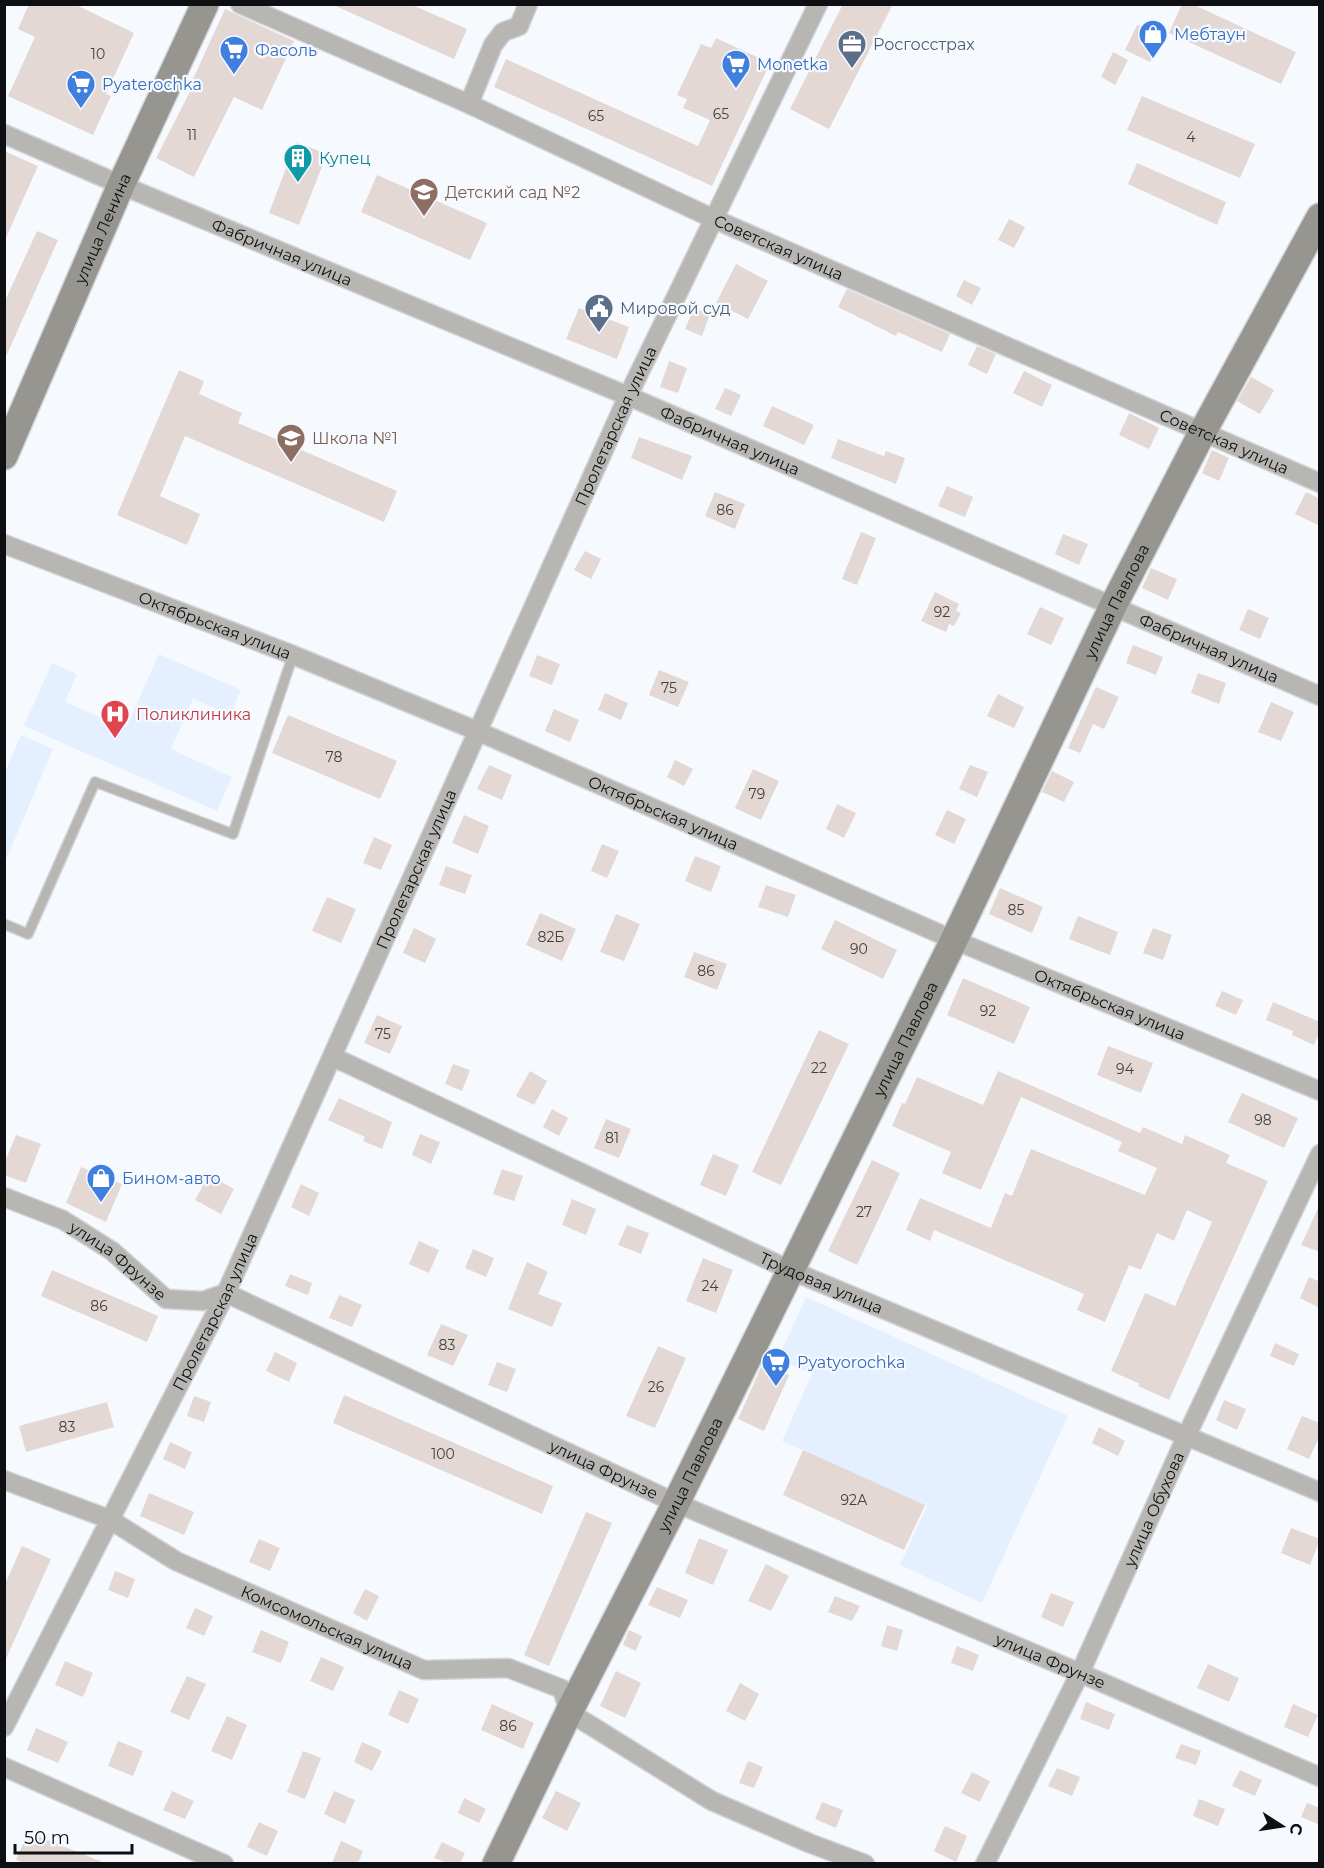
<svg xmlns="http://www.w3.org/2000/svg" width="1324" height="1868" font-family="Montserrat,sans-serif">
	<style>
		.built { fill: #e4f0ff }
		.building { fill: #e3d8d4 }
		.lines { fill: none; stroke-linecap: round; stroke-linejoin: round }
		.lane-casing { stroke: #d1d4d9; stroke-width: 12 }
		.street-casing { stroke: #d1d4d9; stroke-width: 21 }
		.secondary-casing { stroke: #d1d4d9; stroke-width: 30 }
		.lane { stroke: #b8b6b2; stroke-width: 9 }
		.street { stroke: #b8b6b2; stroke-width: 18 }
		.secondary { stroke: #97958f; stroke-width: 27 }
		.labels { text-anchor: middle; stroke-width: 4.5; stroke-linejoin: round; paint-order: stroke }
		.number-label { font-size: 14px; fill: #424142 }
		.shop-label { font-size: 16px; fill: #366cbe; stroke: #f6faff; text-anchor: start }
		.service-label { font-size: 16px; fill: #4e5e75; stroke: #f6faff; text-anchor: start }
		.culture-label { font-size: 16px; fill: #0d838f; stroke: #f6faff; text-anchor: start }
		.education-label { font-size: 16px; fill: #785e54; stroke: #f6faff; text-anchor: start }
		.street-label { font-size: 16px; fill: #0d0f12; stroke: #f6faff }
		.health-label { font-size: 16px; fill: #be3a42; stroke: #f6faff; text-anchor: start }
	</style>
	<rect width="100%" height="100%" fill="#f6faff"/>
	<g class="built">
		<path d="M159 654 241 690 230 715 193 699 171 749 232 777 217 811 24 726 52 663 77 674 65 702 126 728Z"/>
		<path d="M21 735 53 749 5 862V772Z"/>
		<path d="M806 1297 1068 1416 982 1603 900 1565 927 1506 782 1441 812 1374 778 1359Z"/>
	</g>
	<g class="building">
		<path d="M29 4H74L134 33 106 94 111 96 93 135 8 96 35 37 18 29Z"/>
		<path d="M331 4H410L467 29 454 59Z"/>
		<path d="M843 4H893L829 129 790 109Z"/>
		<path d="M1182 4H1192L1296 52 1281 84 1169 33Z"/>
		<path d="M225 9 294 41 262 110 234 97 194 177 156 158 196 80 193 79Z"/>
		<path d="M1137 25 1162 36 1150 62 1125 50Z"/>
		<path d="M716 38 770 63 712 186 494 87 506 59 698 146 710 120 683 108 687 99 677 95 701 44 711 48Z"/>
		<path d="M1113 52 1128 60 1115 85 1101 77Z"/>
		<path d="M1142 96 1255 144 1240 178 1127 130Z"/>
		<path d="M296 142 327 154 299 225 269 213Z"/>
		<path d="M4 151 38 166 4 242Z"/>
		<path d="M1137 163 1226 202 1217 225 1128 184Z"/>
		<path d="M377 175 487 223 470 260 361 212Z"/>
		<path d="M1009 219 1025 227 1014 248 998 240Z"/>
		<path d="M37 231 58 240 4 361V303Z"/>
		<path d="M736 264 768 281 748 319 716 303Z"/>
		<path d="M964 280 981 288 972 305 956 296Z"/>
		<path d="M847 289 950 334 942 352 898 332 896 336 838 307Z"/>
		<path d="M579 308 629 327 617 359 566 339Z"/>
		<path d="M694 308 710 314 702 336 685 329Z"/>
		<path d="M977 346 996 354 987 374 968 365Z"/>
		<path d="M669 361 687 368 678 393 660 387Z"/>
		<path d="M179 370 204 381 199 394 242 413 238 423 397 491 384 522 185 436 160 496 200 514 187 545 117 515Z"/>
		<path d="M1024 371 1052 385 1042 407 1013 393Z"/>
		<path d="M1251 377 1274 390 1260 414 1237 401Z"/>
		<path d="M725 388 741 395 731 416 715 409Z"/>
		<path d="M772 406 814 425 804 445 763 426Z"/>
		<path d="M1129 413 1159 428 1149 449 1119 435Z"/>
		<path d="M639 437 692 456 682 480 631 458Z"/>
		<path d="M838 439 884 456 886 451 905 458 896 484 831 458Z"/>
		<path d="M1212 450 1229 458 1219 481 1202 473Z"/>
		<path d="M947 486 973 497 965 517 938 506Z"/>
		<path d="M715 492 745 504 735 529 705 516Z"/>
		<path d="M1306 492 1320 499V526L1295 514Z"/>
		<path d="M861 532 876 538 857 585 842 579Z"/>
		<path d="M1063 534 1088 544 1079 565 1055 554Z"/>
		<path d="M585 551 601 559 591 579 574 570Z"/>
		<path d="M1151 568 1177 579 1168 600 1142 588Z"/>
		<path d="M935 592 959 604 956 611 961 613 954 626 949 624 946 632 921 621Z"/>
		<path d="M1040 607 1064 618 1051 645 1027 634Z"/>
		<path d="M1248 609 1269 618 1260 639 1239 630Z"/>
		<path d="M1133 645 1163 657 1156 675 1126 663Z"/>
		<path d="M537 655 560 664 552 685 529 676Z"/>
		<path d="M659 670 689 682 678 707 649 695Z"/>
		<path d="M1198 673 1226 683 1219 704 1191 693Z"/>
		<path d="M1096 687 1119 697 1104 729 1093 724 1080 753 1068 748Z"/>
		<path d="M605 693 628 703 621 720 598 710Z"/>
		<path d="M998 694 1024 707 1014 728 987 716Z"/>
		<path d="M1271 702 1294 712 1281 741 1258 732Z"/>
		<path d="M554 709 579 720 570 742 545 731Z"/>
		<path d="M288 715 397 761 380 799 272 753Z"/>
		<path d="M675 760 693 769 684 786 667 777Z"/>
		<path d="M489 765 512 775 502 800 477 789Z"/>
		<path d="M970 765 988 772 977 797 959 789Z"/>
		<path d="M753 769 779 781 761 820 735 808Z"/>
		<path d="M1052 771 1074 782 1064 802 1042 792Z"/>
		<path d="M837 804 856 813 844 838 826 829Z"/>
		<path d="M947 810 966 819 954 844 935 835Z"/>
		<path d="M464 815 489 826 478 854 452 843Z"/>
		<path d="M374 837 392 845 381 870 363 863Z"/>
		<path d="M602 844 619 851 607 878 591 871Z"/>
		<path d="M695 856 721 866 711 892 685 881Z"/>
		<path d="M446 866 472 875 465 894 439 885Z"/>
		<path d="M766 885 796 895 788 917 758 907Z"/>
		<path d="M1000 888 1043 907 1032 933 989 914Z"/>
		<path d="M327 897 356 909 341 943 312 931Z"/>
		<path d="M540 913 576 929 562 961 526 945Z"/>
		<path d="M616 914 640 924 624 961 600 952Z"/>
		<path d="M1078 916 1118 932 1110 955 1069 939Z"/>
		<path d="M835 920 897 950 883 979 821 949Z"/>
		<path d="M414 928 436 939 425 963 403 953Z"/>
		<path d="M1153 928 1172 935 1163 960 1143 953Z"/>
		<path d="M694 952 727 964 717 990 684 977Z"/>
		<path d="M963 978 1030 1007 1014 1044 947 1015Z"/>
		<path d="M1222 991 1243 1000 1236 1015 1215 1006Z"/>
		<path d="M1273 1002 1320 1022V1031L1314 1045 1292 1035 1293 1031 1266 1020Z"/>
		<path d="M377 1015 402 1026 390 1054 364 1043Z"/>
		<path d="M819 1030 849 1044 781 1185 752 1172Z"/>
		<path d="M1108 1046 1153 1063 1141 1093 1097 1075Z"/>
		<path d="M453 1064 470 1070 462 1091 445 1084Z"/>
		<path d="M530 1071 547 1081 534 1105 516 1096Z"/>
		<path d="M998 1071 1140 1133 1143 1127 1182 1144 1185 1135 1230 1155 1226 1163 1268 1181 1169 1400 1138 1386 1140 1384 1111 1371 1145 1293 1175 1306 1212 1222 1187 1210 1174 1241 1157 1233 1141 1270 1129 1265 1105 1322 1077 1310 1084 1294 934 1230 930 1241 906 1230 920 1198 991 1228 1005 1193 1012 1196 1031 1149 1145 1195 1157 1168 1118 1151 1122 1142 1021 1097 981 1190 942 1173 951 1152 892 1126 902 1103 905 1104 917 1077 983 1105Z"/>
		<path d="M1242 1093 1298 1118 1284 1148 1228 1122Z"/>
		<path d="M339 1098 392 1122 382 1149 363 1141 365 1137 328 1120Z"/>
		<path d="M552 1109 568 1118 559 1136 543 1127Z"/>
		<path d="M606 1119 631 1129 619 1158 594 1148Z"/>
		<path d="M420 1134 440 1142 431 1164 412 1155Z"/>
		<path d="M16 1135 41 1144 26 1183 4 1175V1164Z"/>
		<path d="M713 1154 739 1165 726 1196 700 1185Z"/>
		<path d="M872 1160 900 1173 857 1265 828 1251Z"/>
		<path d="M81 1167 122 1184 106 1222 66 1203Z"/>
		<path d="M502 1169 523 1176 514 1201 493 1194Z"/>
		<path d="M209 1175 234 1189 221 1214 195 1200Z"/>
		<path d="M301 1184 319 1193 309 1216 291 1207Z"/>
		<path d="M572 1199 596 1209 586 1235 562 1225Z"/>
		<path d="M1320 1204V1252L1301 1245Z"/>
		<path d="M627 1225 649 1233 641 1254 618 1245Z"/>
		<path d="M419 1241 439 1250 429 1273 409 1264Z"/>
		<path d="M473 1249 494 1258 486 1277 465 1268Z"/>
		<path d="M703 1258 733 1270 716 1313 686 1301Z"/>
		<path d="M527 1262 548 1272 538 1294 562 1303 552 1327 508 1309Z"/>
		<path d="M52 1270 158 1316 147 1342 41 1296Z"/>
		<path d="M290 1274 312 1283 308 1295 285 1286Z"/>
		<path d="M1309 1277 1320 1282V1308L1300 1298Z"/>
		<path d="M339 1295 362 1305 352 1327 329 1318Z"/>
		<path d="M441 1324 468 1335 453 1366 427 1355Z"/>
		<path d="M1275 1343 1299 1354 1294 1366 1270 1356Z"/>
		<path d="M658 1346 686 1358 655 1428 626 1416Z"/>
		<path d="M275 1352 297 1363 289 1382 266 1371Z"/>
		<path d="M497 1362 516 1369 507 1392 488 1385Z"/>
		<path d="M763 1363 789 1375 764 1431 738 1419Z"/>
		<path d="M344 1395 553 1486 542 1514 333 1423Z"/>
		<path d="M194 1396 211 1402 204 1422 187 1416Z"/>
		<path d="M1224 1400 1246 1409 1237 1430 1216 1420Z"/>
		<path d="M107 1402 114 1427 26 1452 19 1426Z"/>
		<path d="M1302 1416 1320 1423V1435L1309 1459 1287 1449Z"/>
		<path d="M1099 1427 1125 1441 1118 1456 1092 1443Z"/>
		<path d="M170 1442 192 1452 185 1469 163 1459Z"/>
		<path d="M803 1450 925 1505 904 1550 783 1495Z"/>
		<path d="M149 1493 194 1512 184 1535 140 1516Z"/>
		<path d="M586 1512 612 1523 549 1666 524 1655Z"/>
		<path d="M1291 1528 1320 1539 1310 1565 1281 1553Z"/>
		<path d="M699 1538 728 1550 713 1585 685 1573Z"/>
		<path d="M259 1539 280 1548 270 1571 249 1562Z"/>
		<path d="M22 1546 51 1559 4 1663V1586Z"/>
		<path d="M766 1564 789 1576 771 1611 748 1601Z"/>
		<path d="M115 1571 135 1579 128 1598 108 1590Z"/>
		<path d="M657 1587 688 1600 680 1618 648 1605Z"/>
		<path d="M365 1589 379 1596 367 1621 353 1613Z"/>
		<path d="M1051 1593 1074 1602 1063 1627 1041 1617Z"/>
		<path d="M835 1596 860 1606 852 1621 828 1612Z"/>
		<path d="M195 1608 213 1616 204 1636 186 1628Z"/>
		<path d="M887 1625 903 1630 897 1651 881 1646Z"/>
		<path d="M261 1630 289 1642 281 1663 252 1652Z"/>
		<path d="M629 1630 642 1636 636 1651 623 1645Z"/>
		<path d="M957 1646 979 1655 973 1671 951 1663Z"/>
		<path d="M321 1657 344 1667 333 1691 310 1681Z"/>
		<path d="M65 1661 93 1673 83 1697 55 1685Z"/>
		<path d="M1208 1664 1239 1678 1229 1702 1197 1688Z"/>
		<path d="M616 1671 641 1683 625 1718 600 1706Z"/>
		<path d="M187 1676 206 1684 189 1720 170 1712Z"/>
		<path d="M740 1683 759 1694 745 1721 726 1711Z"/>
		<path d="M399 1690 419 1699 408 1724 388 1715Z"/>
		<path d="M1086 1702 1115 1714 1109 1730 1080 1719Z"/>
		<path d="M492 1704 534 1723 523 1749 481 1730Z"/>
		<path d="M1293 1704 1318 1715 1308 1737 1284 1727Z"/>
		<path d="M227 1716 247 1725 232 1760 211 1751Z"/>
		<path d="M36 1728 68 1742 58 1763 27 1750Z"/>
		<path d="M118 1741 143 1751 133 1776 108 1766Z"/>
		<path d="M362 1742 382 1751 372 1771 354 1762Z"/>
		<path d="M1181 1744 1201 1751 1196 1765 1175 1758Z"/>
		<path d="M303 1751 321 1758 305 1799 287 1792Z"/>
		<path d="M748 1761 763 1767 754 1788 739 1783Z"/>
		<path d="M1057 1768 1080 1777 1072 1796 1048 1786Z"/>
		<path d="M1240 1770 1262 1780 1255 1796 1232 1786Z"/>
		<path d="M972 1772 990 1781 980 1802 961 1793Z"/>
		<path d="M172 1791 194 1801 185 1819 163 1810Z"/>
		<path d="M334 1791 355 1800 345 1824 324 1814Z"/>
		<path d="M556 1791 581 1803 567 1831 542 1818Z"/>
		<path d="M464 1798 486 1809 479 1823 458 1813Z"/>
		<path d="M1199 1799 1225 1809 1218 1826 1193 1816Z"/>
		<path d="M822 1802 843 1810 836 1828 815 1819Z"/>
		<path d="M1307 1803 1320 1808V1825L1301 1817Z"/>
		<path d="M259 1822 278 1831 267 1856 247 1847Z"/>
		<path d="M945 1826 967 1836 956 1862 934 1851Z"/>
		<path d="M28 1832 105 1863H25L16 1860Z"/>
		<path d="M341 1841 363 1851 358 1863H332Z"/>
		<path d="M442 1842 465 1853 460 1863H447L434 1858Z"/>
	</g>
	<g class="lines">
		<g class="lane-casing">
			<path id="lane" d="M4 924 28 934 95 782 233 834 293 655"/>
		</g>
		<g class="street-casing">
			<g id="street">
				<path id="s1" d="M240 4 469 104 714 219 1320 483"/>
				<path d="M469 104 493 45 503 32 519 26 528 4"/>
				<path id="s2" d="M4 134 121 185 628 396 1320 696"/>
				<path id="s3" d="M4 544 293 655 477 731 954 940 1320 1091"/>
				<path id="s4" d="M333 1057 790 1270 1320 1492"/>
				<path id="s5" d="M4 1197 63 1220 112 1251 166 1299 203 1301 226 1293 676 1503 1080 1673 1320 1777"/>
				<path id="s6" d="M4 1480 109 1519 176 1561 424 1670 508 1668 562 1689 569 1712 712 1801 809 1843 865 1864"/>
				<path id="s7" d="M4 1727 226 1293 628 396 818 4"/>
				<path d="M4 1767 224 1864"/>
				<path id="s8" d="M985 1864 1080 1673 1186 1437 1320 1154"/>
			</g>
		</g>
		<g class="secondary-casing">
			<g id="secondary">
				<path id="s9" d="M4 456 121 185 205 4"/>
				<path id="s10" d="M496 1864 569 1712 676 1503 954 940 1113 606 1202 433 1320 217"/>
			</g>
		</g>
		<use href="#lane" class="lane"/>
		<use href="#street" class="street"/>
		<use href="#secondary" class="secondary"/>
	</g>
	<defs>
		<g id="shop-pin" transform="scale(1.5)"><path d="M0 17L-7.5 6A9.5 9.5 0 1 1 7.5 6Z" fill="#3f7fe0" stroke="#f6faff"/><path d="M-5-2.5h2.3a2.7 3.5 0 0 1 5.4 0H5L5.5 6h-11ZM-1.5-2.5h3a1.5 2.3 0 0 0-3 0Z" fill="#fff"/></g>
		<g id="office-pin" transform="scale(1.5)"><path d="M0 17L-7.5 6A9.5 9.5 0 1 1 7.5 6Z" fill="#5c6f8a" stroke="#f6faff"/><path d="M-6-3h4V-5.5h4V-3h4V5H-6ZM-1-4.5V-3h2v-1.5ZM-6 0V1H6V0Z" fill="#fff"/></g>
		<g id="supermarket-pin" transform="scale(1.5)"><path d="M0 17L-7.5 6A9.5 9.5 0 1 1 7.5 6Z" fill="#3f7fe0" stroke="#f6faff"/><path d="M-6-5.5h2.5l.6 2H6L4.5 2H-2.5L-4.4-4H-6ZM-1.5 3.2a1.3 1.3 0 1 0 .1 0ZM3 3.2a1.3 1.3 0 1 0 .1 0Z" fill="#fff"/></g>
		<g id="building-pin" transform="scale(1.5)"><path d="M0 17L-7.5 6A9.5 9.5 0 1 1 7.5 6Z" fill="#0f9aa8" stroke="#f6faff"/><path d="M-4-6H4V6H1V3H-1V6H-4ZM-2.5-4.3h1.7v1.8h-1.7ZM.8-4.3h1.7v1.8H.8ZM-2.5-1h1.7V.8h-1.7ZM.8-1h1.7V.8H.8Z" fill="#fff"/></g>
		<g id="school-pin" transform="scale(1.5)"><path d="M0 17L-7.5 6A9.5 9.5 0 1 1 7.5 6Z" fill="#8d6e63" stroke="#f6faff"/><path d="M0-5L7-2L0 1L-7-2ZM-4 1L0 2.5L4 1V4Q0 6-4 4Z" fill="#fff"/></g>
		<g id="civic-pin" transform="scale(1.5)"><path d="M0 17L-7.5 6A9.5 9.5 0 1 1 7.5 6Z" fill="#5c6f8a" stroke="#f6faff"/><path d="M-.6-6.5H3V-4.5H.6V-3L4-1V1h2V6H-6V1h2V-1L-.6-3ZM-1.2 2.5V6h2.4V2.5Z" fill="#fff"/></g>
		<g id="hospital-pin" transform="scale(1.5)"><path d="M0 17L-7.5 6A9.5 9.5 0 1 1 7.5 6Z" fill="#e0444e" stroke="#f6faff"/><path d="M-5-5h3v3.5h4V-5h3V5h-3V1.5h-4V5h-3Z" fill="#fff"/></g>
	</defs>
	<g fill-rule="evenodd">
		<use href="#shop-pin" x="1153" y="34"/>
		<use href="#office-pin" x="852" y="44"/>
		<use href="#supermarket-pin" x="234" y="50"/>
		<use href="#supermarket-pin" x="736" y="64"/>
		<use href="#supermarket-pin" x="81" y="84"/>
		<use href="#building-pin" x="298" y="158"/>
		<use href="#school-pin" x="424" y="192"/>
		<use href="#civic-pin" x="599" y="308"/>
		<use href="#school-pin" x="291" y="438"/>
		<use href="#hospital-pin" x="115" y="714"/>
		<use href="#shop-pin" x="101" y="1178"/>
		<use href="#supermarket-pin" x="776" y="1362"/>
	</g>
	<g class="labels">
		<g class="number-label">
			<text x="98" y="59">10</text>
			<text x="721" y="119">65</text>
			<text x="596" y="121">65</text>
			<text x="192" y="140">11</text>
			<text x="1191" y="142">4</text>
			<text x="725" y="515">86</text>
			<text x="942" y="617">92</text>
			<text x="669" y="693">75</text>
			<text x="334" y="762">78</text>
			<text x="757" y="799">79</text>
			<text x="1016" y="915">85</text>
			<text x="551" y="942">82Б</text>
			<text x="859" y="954">90</text>
			<text x="706" y="976">86</text>
			<text x="988" y="1016">92</text>
			<text x="383" y="1039">75</text>
			<text x="819" y="1073">22</text>
			<text x="1125" y="1074">94</text>
			<text x="1263" y="1125">98</text>
			<text x="612" y="1143">81</text>
			<text x="864" y="1217">27</text>
			<text x="710" y="1291">24</text>
			<text x="99" y="1311">86</text>
			<text x="447" y="1350">83</text>
			<text x="656" y="1392">26</text>
			<text x="67" y="1432">83</text>
			<text x="443" y="1459">100</text>
			<text x="854" y="1505">92А</text>
			<text x="508" y="1731">86</text>
		</g>
		<g class="shop-label">
			<text x="1174" y="40">Мебтаун</text>
			<text x="255" y="56">Фасоль</text>
			<text x="757" y="70">Monetka</text>
			<text x="102" y="90">Pyaterochka</text>
			<text x="122" y="1184">Бином-авто</text>
			<text x="797" y="1368">Pyatyorochka</text>
		</g>
		<g class="service-label">
			<text x="873" y="50">Росгосстрах</text>
			<text x="620" y="314">Мировой суд</text>
		</g>
		<g class="culture-label">
			<text x="319" y="164">Купец</text>
		</g>
		<g class="education-label">
			<text x="445" y="198">Детский сад №2</text>
			<text x="312" y="444">Школа №1</text>
		</g>
		<g class="street-label">
			<text dy="6" stroke="none"><textPath href="#s9" startOffset="248">улица Ленина</textPath></text>
			<text dy="6" stroke="none"><textPath href="#s1" startOffset="591">Советская улица</textPath></text>
			<text dy="6" stroke="none"><textPath href="#s2" startOffset="302">Фабричная улица</textPath></text>
			<text dy="6" stroke="none"><textPath href="#s7" startOffset="1438">Пролетарская улица</textPath></text>
			<text dy="6" stroke="none"><textPath href="#s2" startOffset="788">Фабричная улица</textPath></text>
			<text dy="6" stroke="none"><textPath href="#s1" startOffset="1077">Советская улица</textPath></text>
			<text dy="6" stroke="none"><textPath href="#s10" startOffset="1407">улица Павлова</textPath></text>
			<text dy="6" stroke="none"><textPath href="#s3" startOffset="226">Октябрьская улица</textPath></text>
			<text dy="6" stroke="none"><textPath href="#s2" startOffset="1310">Фабричная улица</textPath></text>
			<text dy="6" stroke="none"><textPath href="#s3" startOffset="712">Октябрьская улица</textPath></text>
			<text dy="6" stroke="none"><textPath href="#s7" startOffset="952">Пролетарская улица</textPath></text>
			<text dy="6" stroke="none"><textPath href="#s3" startOffset="1198">Октябрьская улица</textPath></text>
			<text dy="6" stroke="none"><textPath href="#s10" startOffset="921">улица Павлова</textPath></text>
			<text dy="6" stroke="none"><textPath href="#s5" startOffset="132">улица Фрунзе</textPath></text>
			<text dy="6" stroke="none"><textPath href="#s4" startOffset="538">Трудовая улица</textPath></text>
			<text dy="6" stroke="none"><textPath href="#s7" startOffset="466">Пролетарская улица</textPath></text>
			<text dy="6" stroke="none"><textPath href="#s5" startOffset="672">улица Фрунзе</textPath></text>
			<text dy="6" stroke="none"><textPath href="#s10" startOffset="435">улица Павлова</textPath></text>
			<text dy="6" stroke="none"><textPath href="#s8" startOffset="393">улица Обухова</textPath></text>
			<text dy="6" stroke="none"><textPath href="#s6" startOffset="356">Комсомольская улица</textPath></text>
			<text dy="6" stroke="none"><textPath href="#s5" startOffset="1158">улица Фрунзе</textPath></text>
		</g>
		<g class="health-label">
			<text x="136" y="720">Поликлиника</text>
		</g>
	</g>
	<rect width="1324" height="1868" fill="none" stroke="#0d0f12" stroke-width="12"/>
	<g transform="translate(1282 1826) rotate(102)" stroke="#f6faff" stroke-width="4.5" paint-order="stroke">
	<path d="M0-4.5L10 22L0 15L-10 22Z" fill="#0d0f12"/>
	<text y="-9" font-size="16" font-weight="bold" text-anchor="middle" fill="#0d0f12">С</text>
	</g>
	<path d="M15 1844v9h117v-9" fill="none" stroke="#0d0f12" stroke-width="3"/>
	<text x="24" y="1844" font-size="18" fill="#0d0f12" stroke="#f6faff" stroke-width="4.5" paint-order="stroke">50 m</text>
</svg>
